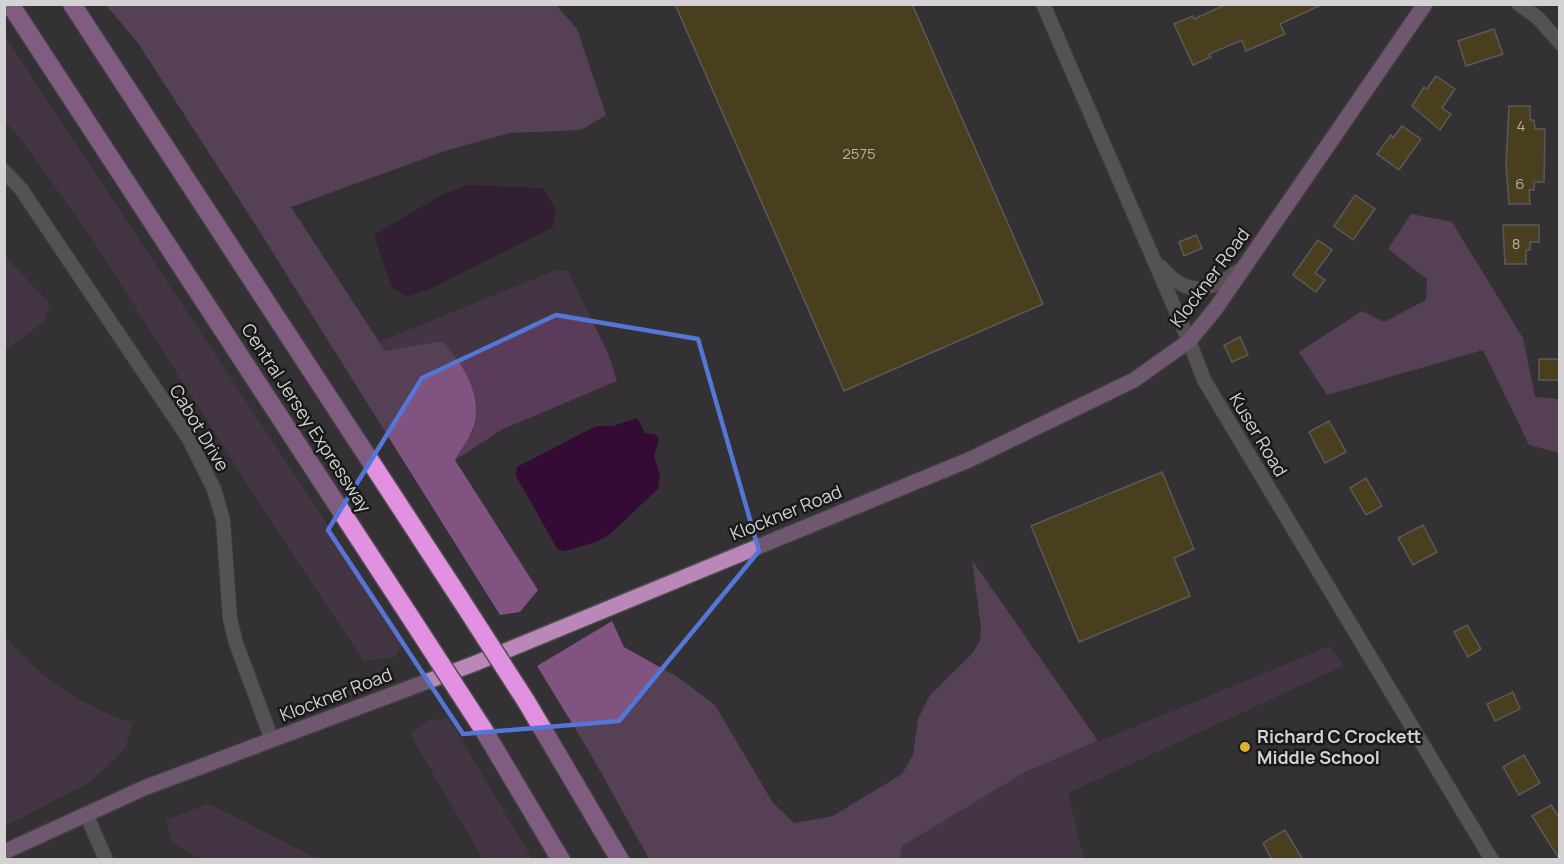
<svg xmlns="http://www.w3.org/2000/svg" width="1564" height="864" font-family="Manrope,sans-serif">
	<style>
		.green { fill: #5a3b59 }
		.forest { fill: #805380 }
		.water { fill: #340b34 }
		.building { fill: #655007; stroke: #8b8a86; stroke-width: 1.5 }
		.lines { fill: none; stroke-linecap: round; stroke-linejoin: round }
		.minor-casing { stroke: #4f4d4f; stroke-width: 16 }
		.major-casing { stroke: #4f4d4f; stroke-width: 18 }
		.highway-casing { stroke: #4f4d4f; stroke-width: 21 }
		.minor { stroke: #7c7a7c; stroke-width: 14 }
		.major { stroke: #b988b8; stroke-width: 15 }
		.highway { stroke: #e191e0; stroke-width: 18 }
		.highway-bridge-casing { stroke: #4f4d4f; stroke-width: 21; stroke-linecap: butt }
		.highway-bridge { stroke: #e191e0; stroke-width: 18 }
		.marked { fill: none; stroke: #5476d7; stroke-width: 4.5; stroke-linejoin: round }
		.poi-dot { fill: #dab334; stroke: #1a191a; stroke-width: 2 }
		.labels { text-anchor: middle; stroke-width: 5; stroke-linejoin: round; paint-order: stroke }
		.number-label { font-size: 15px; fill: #b8b2a1 }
		.street-label { font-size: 18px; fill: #d4d2d4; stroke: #1a191a }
		.poi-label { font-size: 18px; font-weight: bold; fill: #d4d2d4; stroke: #1a191a; text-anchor: start }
	</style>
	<rect width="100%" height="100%" fill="#333133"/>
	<g class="green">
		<path d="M4 35 404 640 396 657 364 661 261 506 91 237 15 131 5 122Z"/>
		<path d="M5 256 50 304 44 322 5 350Z"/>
		<path d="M556 270 568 271 608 353 617 381 503 429 455 460 473 431 442 341 385 351 379 342Z"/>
		<path d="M4 635C37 676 82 706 132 723L125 749 89 783 5 826Z"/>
		<path d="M1330 646 1343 666 1068 793 1084 859 900 860 902 846 1025 772Z"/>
		<path d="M449 718 532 859H483L410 734 429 720Z"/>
		<path d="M209 804 318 859H201L173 843 166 820Z"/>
	</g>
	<g class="forest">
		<path d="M106 5H556L577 29 606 115 581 130 510 133 448 150 291 207 385 351 442 341C464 364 485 399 472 431 468 441 460 451 455 460L538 590 520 612 500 615 253 221 138 43Z"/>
		<path d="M1411 214 1452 222 1523 338 1535 397 1559 399V453L1529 445 1483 350 1327 395 1299 352 1362 311 1384 322 1426 300 1427 279 1388 249Z"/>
		<path d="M972 560 1098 741 1025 772 902 846 900 859H649L589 751 537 666 612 621 624 647 679 678 715 705 773 803 794 823 833 816 902 774 913 755 918 719 930 695 971 655 980 641 981 627Z"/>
	</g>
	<g class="water">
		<path d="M468 185 543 188 556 209 553 227 428 290 407 297 392 288 374 235 445 193Z"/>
		<path d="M637 418 645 433 656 435 659 440 654 456 660 475 658 489 610 534 596 542 565 551 558 550 516 476 517 467 596 426H613Z"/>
	</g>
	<g class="building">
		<path d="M675 4H912L1043 304 844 391Z"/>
		<path d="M1227 4H1323L1280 24 1285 34 1246 51 1242 40 1209 54 1211 57 1193 65 1174 24 1193 16 1194 19Z"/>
		<path d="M1494 29 1503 54 1466 66 1458 41Z"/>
		<path d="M1436 76 1455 89 1442 108 1451 114 1440 130 1412 106 1424 87 1427 89Z"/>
		<path d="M1509 106H1530V120H1534L1535 129H1545L1544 182H1534V190H1529L1530 204H1509L1506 164Z"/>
		<path d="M1402 126 1421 139 1399 170 1377 154 1391 135 1393 138Z"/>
		<path d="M1355 195 1375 209 1353 240 1334 226Z"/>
		<path d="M1503 225H1539V242H1530V250H1526V264H1505Z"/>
		<path d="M1196 235 1202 248 1184 256 1179 242Z"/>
		<path d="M1318 240 1332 250 1315 273 1325 280 1316 292 1293 275Z"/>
		<path d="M1240 337 1248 355 1232 362 1224 345Z"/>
		<rect x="1539" y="359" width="21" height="21"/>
		<path d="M1329 421 1346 452 1325 463 1309 432Z"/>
		<path d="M1162 472 1194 549 1174 558 1190 596 1079 642 1031 526Z"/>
		<path d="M1366 478 1382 506 1366 515 1350 488Z"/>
		<path d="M1423 525 1437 552 1413 565 1398 538Z"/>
		<path d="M1467 625 1481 649 1468 657 1454 632Z"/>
		<path d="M1513 692 1520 709 1495 721 1487 704Z"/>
		<path d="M1524 755 1540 783 1519 795 1503 767Z"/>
		<path d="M1551 805 1560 819V860L1532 816Z"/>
		<path d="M1285 830 1303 860H1272L1263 843Z"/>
	</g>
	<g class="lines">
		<g class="minor-casing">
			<g id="minor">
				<path d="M1043 4 1189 341 1204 380 1492 860"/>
				<path d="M1519 4 1538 18 1560 43"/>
				<path d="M4 171 21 189 189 439 214 489 223 520 230 619 236 643 272 740"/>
				<path d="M1161 267C1187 298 1210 292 1240 270"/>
				<path d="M87 816 106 860"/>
			</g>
		</g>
		<g class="major-casing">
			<path id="major" d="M4 852 144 788 476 663 971 459 1134 380 1189 341 1216 308 1425 4"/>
		</g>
		<g class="highway-casing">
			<g id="highway">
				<path d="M10 4 409 615"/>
				<path d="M72 4 461 600"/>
				<path d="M526 701 620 860"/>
				<path d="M483 729 561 860"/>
			</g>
		</g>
		<use href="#minor" class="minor"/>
		<use href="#major" class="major"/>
		<use href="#highway" class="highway"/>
		<g class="highway-bridge-casing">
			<g id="highway-bridge">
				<path d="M461 600 526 701"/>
				<path d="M409 615 483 729"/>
			</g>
		</g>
		<use href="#highway-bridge" class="highway-bridge"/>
	</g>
	<path d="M0 0H1564V864H0ZM556 315 698 339 759 551 619 721 463 734 328 530 422 378Z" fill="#333133" fill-opacity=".55" fill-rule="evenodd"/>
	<path class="marked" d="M556 315 698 339 759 551 619 721 463 734 328 530 422 378Z"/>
	<circle class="poi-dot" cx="1245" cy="747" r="6"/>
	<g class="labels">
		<g class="number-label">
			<text x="1521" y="131">4</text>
			<text x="859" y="159">2575</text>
			<text x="1520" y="189">6</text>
			<text x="1516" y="249">8</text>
		</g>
		<g class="street-label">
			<text transform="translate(1210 278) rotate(-53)" y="6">Klockner Road</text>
			<text transform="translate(306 418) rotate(57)" y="6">Central Jersey Expressway</text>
			<text transform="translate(199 428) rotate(59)" y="6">Cabot Drive</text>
			<text transform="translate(1258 435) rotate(59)" y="6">Kuser Road</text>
			<text transform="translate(786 513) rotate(-22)" y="6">Klockner Road</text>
			<text transform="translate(336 695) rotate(-21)" y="6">Klockner Road</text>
		</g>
		<g class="poi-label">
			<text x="1257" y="743">Richard C Crockett<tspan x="1257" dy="21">Middle School</tspan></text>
		</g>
	</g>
	<rect width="1564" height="864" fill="none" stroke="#d4d2d4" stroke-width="12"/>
</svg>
